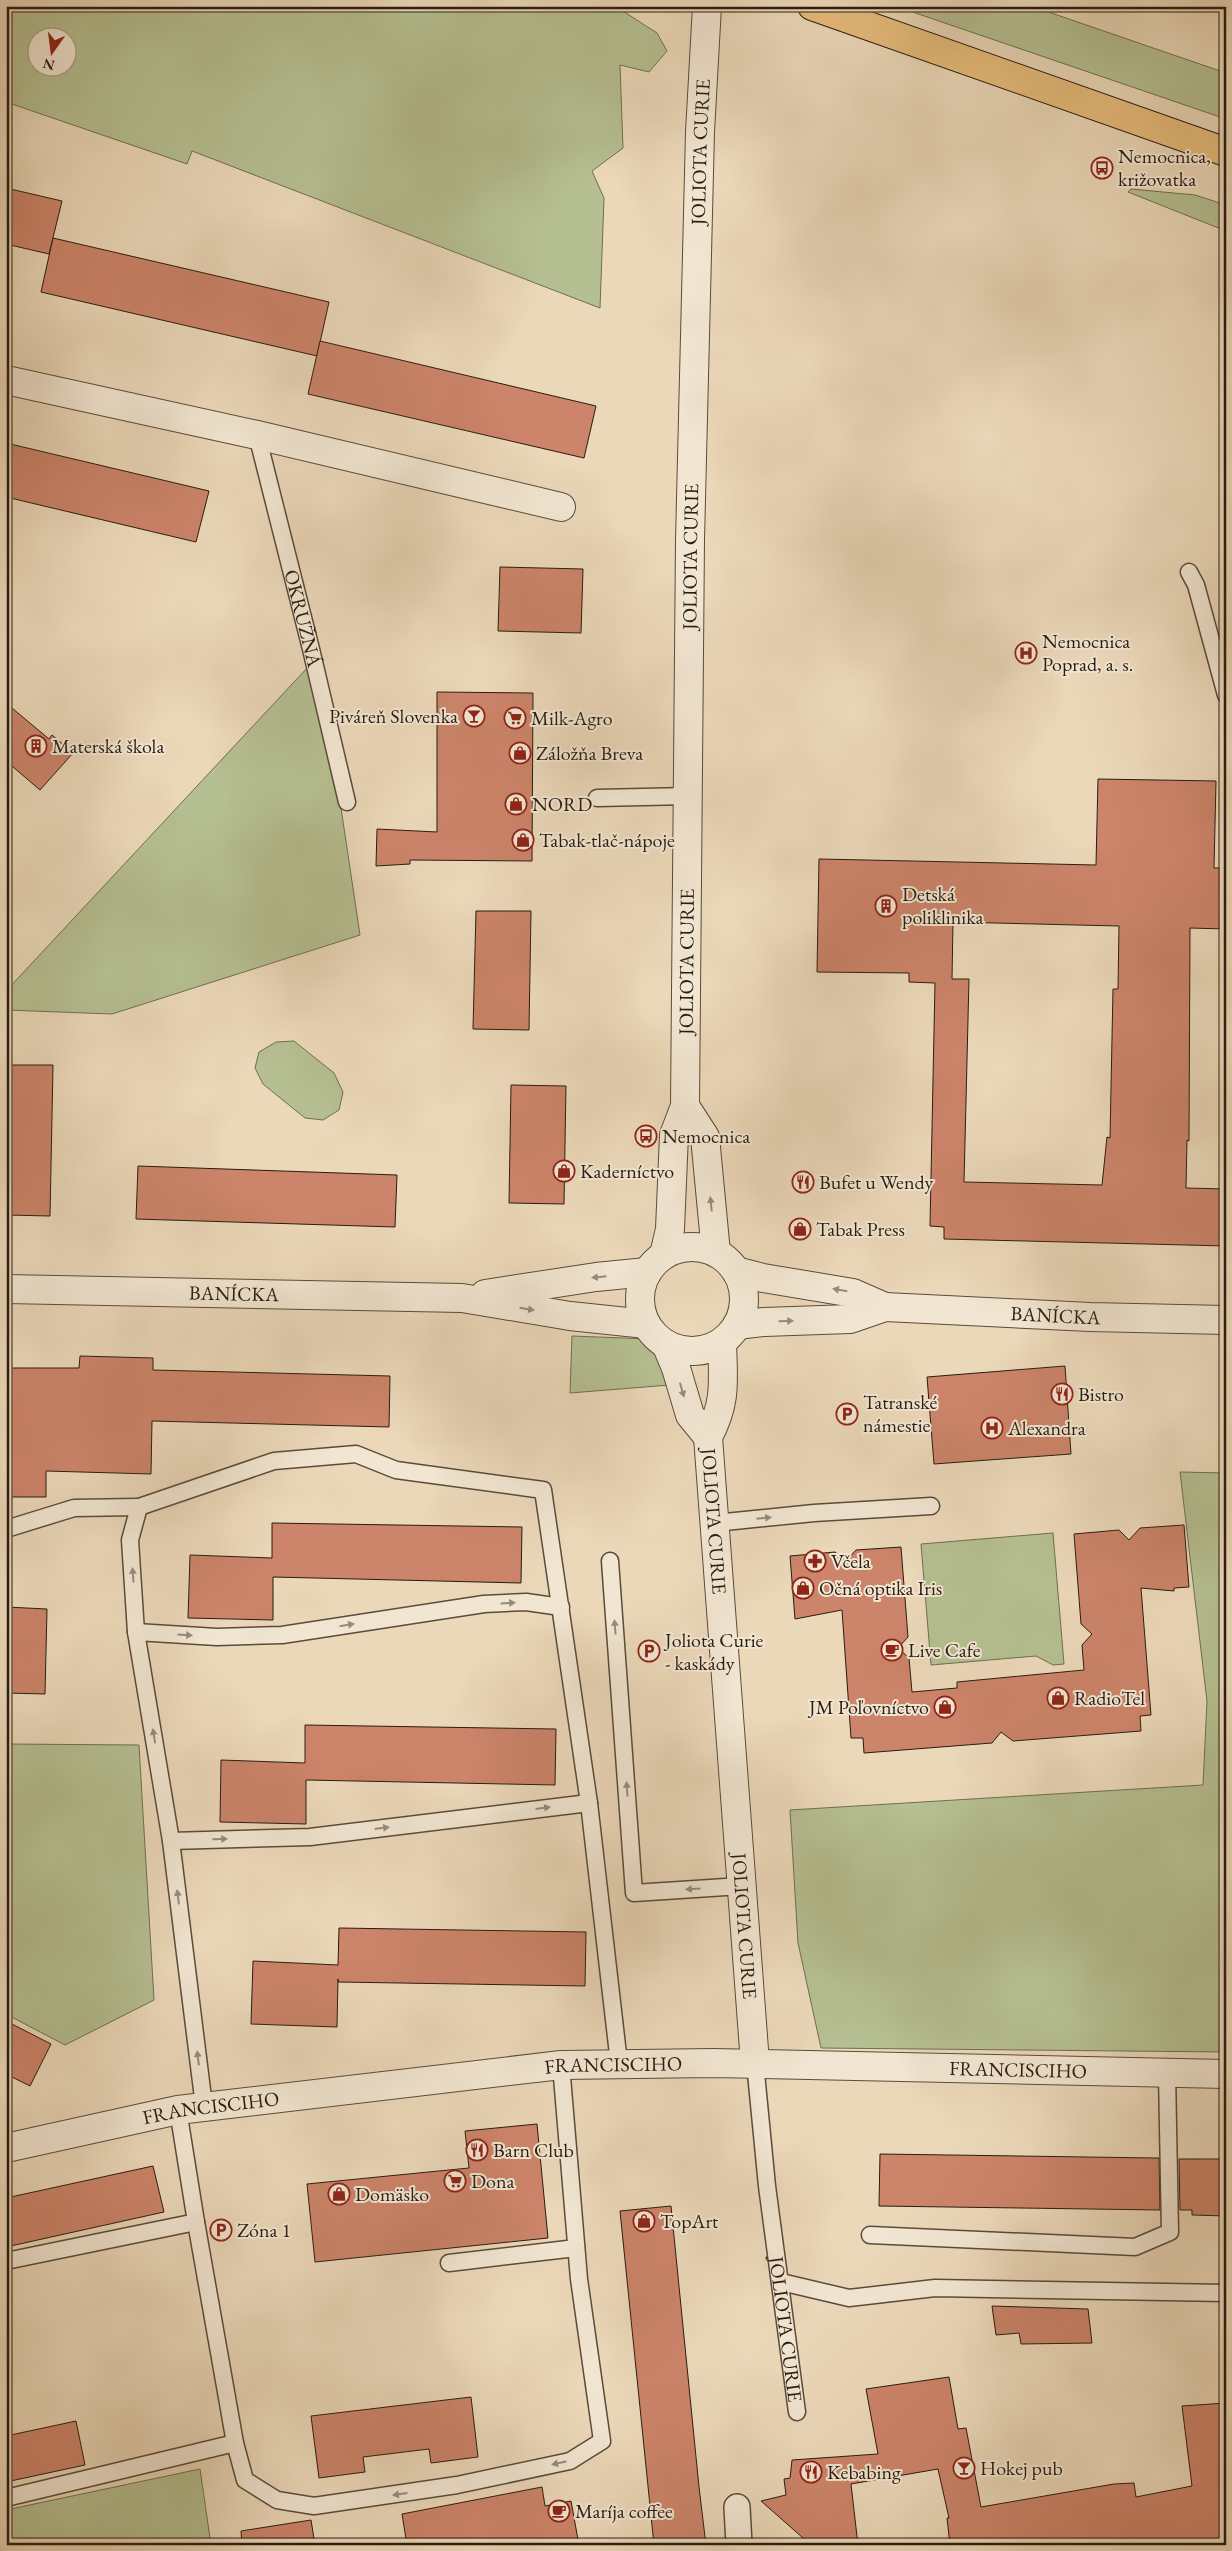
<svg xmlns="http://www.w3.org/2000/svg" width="1232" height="2551" font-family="'EB Garamond',serif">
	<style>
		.green { fill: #b5bf91; stroke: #6f6e51; fill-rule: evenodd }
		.building { fill: #cc846a; stroke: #291c11; fill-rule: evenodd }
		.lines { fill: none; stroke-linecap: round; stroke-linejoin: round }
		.service-casing { stroke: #5a4b3b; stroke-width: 19 }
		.pedestrian-casing { stroke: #5a4b3b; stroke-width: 28 }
		.minor-casing { stroke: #5a4b3b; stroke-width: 30 }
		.primary-casing { stroke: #291c11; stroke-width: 30 }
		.service { stroke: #f2e6d2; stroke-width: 16 }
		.pedestrian { stroke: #f2e6d2; stroke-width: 25 }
		.minor { stroke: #f2e6d2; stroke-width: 28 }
		.primary { stroke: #e6bc7c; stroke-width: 28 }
		.oneway { fill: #988b7b }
		.labels { text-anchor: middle; stroke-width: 4; stroke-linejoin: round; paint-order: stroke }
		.street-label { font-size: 20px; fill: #291c11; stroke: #f2e6d2 }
		.poi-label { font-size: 20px; fill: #291c11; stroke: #f2e6d2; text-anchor: start }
	</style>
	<rect width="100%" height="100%" fill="#ebd8b9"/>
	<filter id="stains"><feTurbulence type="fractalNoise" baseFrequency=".004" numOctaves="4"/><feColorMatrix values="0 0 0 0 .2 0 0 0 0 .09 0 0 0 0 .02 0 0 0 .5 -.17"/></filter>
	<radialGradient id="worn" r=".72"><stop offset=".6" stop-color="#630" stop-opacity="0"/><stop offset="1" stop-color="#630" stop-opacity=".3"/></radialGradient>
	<g class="green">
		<path d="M6 6H615L657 33 667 51 649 72 620 65 623 148 592 171 604 198 600 308 192 151 187 164 6 102ZM38 38H68V68H38Z"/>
		<path d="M895 6H1031L1226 73V119Z"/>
		<path d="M1131 189 1195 195 1226 205V231L1128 192Z"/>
		<path d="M308 667 341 808 360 935 112 1014 6 1010V991Z"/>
		<path d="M294 1041 334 1073 343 1092 339 1110 323 1120 305 1118 263 1084 255 1068 259 1052 276 1042Z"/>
		<path d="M572 1336 650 1339 667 1353 670 1385 570 1393Z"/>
		<path d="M1180 1472 1226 1473V2052L821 2048 798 1943 790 1810 1203 1785 1207 1701Z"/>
		<path d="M1053 1533 1064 1664 1053 1665 1036 1656 931 1665 921 1544Z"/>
		<path d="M6 1744 139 1745 154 2000 65 2045 6 2014Z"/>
		<path d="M200 2469 211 2545H134L133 2542 117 2545H6V2510Z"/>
	</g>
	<g class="building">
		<path d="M6 188 62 201 49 254 6 244Z"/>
		<path d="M53 238 329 302 317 356 41 292Z"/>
		<path d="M320 341 596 406 584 458 308 394Z"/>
		<path d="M6 443 209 491 196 542 6 497Z"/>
		<path d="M500 567 583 569 581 633 498 631Z"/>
		<path d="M437 692 533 693 532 861 410 860V864L376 866 377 829 437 832Z"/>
		<path d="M6 703 49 739 52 735 73 753 40 790 6 761Z"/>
		<path d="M1098 779 1216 781 1214 868H1226V929L1190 928 1189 1141 1187 1140 1186 1188 1226 1189V1246L944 1239V1227L930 1226 935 983 909 982V973L817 972 819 859 1096 865ZM953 922 1119 926 1118 989H1113L1110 1138 1107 1137 1102 1185 964 1182 969 979H952Z"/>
		<path d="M476 911H531L529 1030 473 1029Z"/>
		<path d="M9 1065H53L50 1216 6 1215Z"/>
		<path d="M511 1085 566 1086 564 1204 509 1203Z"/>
		<path d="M138 1166 397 1175 395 1227 136 1219Z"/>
		<path d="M80 1356 153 1358V1370L390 1376 389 1427 152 1421 151 1474 46 1471V1497H6V1368H79Z"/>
		<path d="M1065 1366 1071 1454 934 1464 927 1377Z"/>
		<path d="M272 1523 522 1527 521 1583 273 1577V1620L188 1618 190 1555 272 1558Z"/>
		<path d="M1184 1525 1189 1587 1174 1588V1591L1141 1588 1151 1715 1140 1716 1141 1731 1013 1741 1001 1732 992 1743 864 1753 863 1738H851L842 1610 795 1619 790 1556 835 1552 846 1561 856 1550 901 1547 908 1637 898 1648 909 1658 912 1692 957 1688V1682L1084 1670 1082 1645 1092 1634 1081 1624 1074 1534 1119 1530 1129 1540 1140 1528Z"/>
		<path d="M6 1607 47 1609 45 1694 6 1693Z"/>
		<path d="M305 1725 556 1729 555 1785 306 1780V1824L220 1822 221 1760 305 1763Z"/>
		<path d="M339 1928 586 1932 585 1986 338 1982V1979L337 2027 251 2024 253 1961 338 1965Z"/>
		<path d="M6 2021 51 2044 30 2086 6 2074Z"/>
		<path d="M537 2124 548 2238 315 2262 307 2184 469 2168 465 2131Z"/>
		<path d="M880 2154 1156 2158H1159L1160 2210 879 2206Z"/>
		<path d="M1179 2159H1226V2216L1192 2215V2210H1180Z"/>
		<path d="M153 2166 164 2212 6 2247V2198Z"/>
		<path d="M671 2206 699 2487 706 2545H654L620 2211Z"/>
		<path d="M992 2306 1088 2309 1092 2343 1021 2344 1019 2333 996 2335Z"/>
		<path d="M949 2377 958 2429 966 2428 981 2507 1114 2484 1134 2483 1136 2497 1192 2486 1182 2406 1226 2403V2545H950L947 2518H949L938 2469 851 2484 858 2545H811L761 2501 786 2495 784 2479 790 2478 792 2460 878 2454 866 2389Z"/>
		<path d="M471 2397 478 2457 431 2463 429 2449 363 2457 365 2472 319 2478 311 2416Z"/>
		<path d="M76 2421 85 2465 6 2482V2436Z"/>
		<path d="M542 2487 545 2506 571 2501 579 2545H407L402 2514Z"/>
		<path d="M311 2520 315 2545H242L241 2531Z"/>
	</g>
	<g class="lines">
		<g class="service-casing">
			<g id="service">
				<path id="s1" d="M257 435 311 649 347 802"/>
				<path d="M1189 572 1196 585 1226 695"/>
				<path d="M597 798 689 796"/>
				<path d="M715 1523 814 1513 931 1506"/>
				<path d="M6 1529 74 1508 139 1507"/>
				<path d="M610 1561 634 1893 741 1886"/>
				<path d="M136 1632 217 1637 282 1635 484 1604 526 1602 561 1607"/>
				<path d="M171 1841 310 1837 589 1803"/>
				<path id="s2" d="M755 2063 767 2186 797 2412"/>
				<path d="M204 2106 171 1841 136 1632 130 1540 139 1507 274 1461 356 1454 396 1470 543 1490 589 1803 619 2063"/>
				<path d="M196 2222 235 2443 245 2480 277 2500 314 2506 457 2485 570 2461 602 2441 579 2279 561 2065"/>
				<path d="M870 2235 1135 2247 1170 2232 1167 2073"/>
				<path d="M6 2261 196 2222 178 2110"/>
				<path d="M449 2263 576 2248"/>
				<path d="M781 2282 849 2298 935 2288 1226 2293"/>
				<path d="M6 2498 235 2443"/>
			</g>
		</g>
		<g class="pedestrian-casing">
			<path id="pedestrian" d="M737 2507 739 2545"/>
		</g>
		<g class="minor-casing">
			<g id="minor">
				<path d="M6 380 257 435 561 507"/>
				<path d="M685 1106 705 1137 716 1253"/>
				<circle cx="692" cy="1299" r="52"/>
				<path id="s3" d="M664 1255 670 1229 674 1135 685 1106 690 540 700 132 707 6"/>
				<path d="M736 1271 763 1278 853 1293 885 1307"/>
				<path id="s4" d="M6 1289 462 1298 570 1316 646 1324"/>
				<path d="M485 1294 596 1277 647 1272"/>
				<path id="s5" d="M737 1325 764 1322 850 1319 885 1307 1090 1317 1226 1320"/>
				<path id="s6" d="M722 1342C723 1380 727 1402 708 1437L755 2063"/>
				<path d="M666 1344 676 1368 690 1415 708 1437"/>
				<path id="s7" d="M6 2148 178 2110 561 2065 713 2063 1226 2074"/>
			</g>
		</g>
		<g class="primary-casing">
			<path id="primary" d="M812 6 1226 152"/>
		</g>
		<use href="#service" class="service"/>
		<use href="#pedestrian" class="pedestrian"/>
		<use href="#minor" class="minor"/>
		<use href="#primary" class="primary"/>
	</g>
	<defs><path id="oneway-solid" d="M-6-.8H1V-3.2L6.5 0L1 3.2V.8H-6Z" transform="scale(1.25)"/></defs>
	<g class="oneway">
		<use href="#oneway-solid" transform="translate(711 1204) rotate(-96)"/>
		<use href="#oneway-solid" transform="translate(599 1277) rotate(174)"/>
		<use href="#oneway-solid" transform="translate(840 1290) rotate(-170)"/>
		<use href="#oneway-solid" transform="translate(527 1309) rotate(9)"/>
		<use href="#oneway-solid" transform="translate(786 1321) rotate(-1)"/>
		<use href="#oneway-solid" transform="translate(682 1390) rotate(74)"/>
		<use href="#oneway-solid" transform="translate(764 1518) rotate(-6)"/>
		<use href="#oneway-solid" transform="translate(133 1575) rotate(-94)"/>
		<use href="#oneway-solid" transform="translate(508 1603) rotate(-3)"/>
		<use href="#oneway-solid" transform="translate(347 1625) rotate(-9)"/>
		<use href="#oneway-solid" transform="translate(615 1627) rotate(-94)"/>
		<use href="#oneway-solid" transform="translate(185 1635) rotate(3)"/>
		<use href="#oneway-solid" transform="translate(154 1736) rotate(-99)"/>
		<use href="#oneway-solid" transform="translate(627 1789) rotate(-94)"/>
		<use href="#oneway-solid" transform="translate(543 1808) rotate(-7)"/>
		<use href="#oneway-solid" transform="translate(382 1828) rotate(-7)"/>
		<use href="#oneway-solid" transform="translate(220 1839) rotate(-2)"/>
		<use href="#oneway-solid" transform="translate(693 1889) rotate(176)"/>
		<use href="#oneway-solid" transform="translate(178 1897) rotate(-97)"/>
		<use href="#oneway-solid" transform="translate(198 2058) rotate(-97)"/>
		<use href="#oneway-solid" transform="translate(559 2463) rotate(168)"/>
		<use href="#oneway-solid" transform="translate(400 2494) rotate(172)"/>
	</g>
	<defs>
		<g id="bus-ring" transform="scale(1.125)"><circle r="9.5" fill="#f2e6d2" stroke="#8f2418" stroke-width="1.5"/><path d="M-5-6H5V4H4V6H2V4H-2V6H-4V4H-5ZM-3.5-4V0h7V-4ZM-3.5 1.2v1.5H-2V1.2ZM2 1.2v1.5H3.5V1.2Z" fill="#8f2418"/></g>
		<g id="hospital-ring" transform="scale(1.125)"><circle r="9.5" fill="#f2e6d2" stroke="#8f2418" stroke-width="1.5"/><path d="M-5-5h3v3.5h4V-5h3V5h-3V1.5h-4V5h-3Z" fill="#8f2418"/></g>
		<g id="bar-ring" transform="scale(1.125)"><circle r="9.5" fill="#f2e6d2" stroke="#8f2418" stroke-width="1.5"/><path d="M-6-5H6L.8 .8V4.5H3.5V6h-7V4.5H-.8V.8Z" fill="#8f2418"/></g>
		<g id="supermarket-ring" transform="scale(1.125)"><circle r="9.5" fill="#f2e6d2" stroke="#8f2418" stroke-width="1.5"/><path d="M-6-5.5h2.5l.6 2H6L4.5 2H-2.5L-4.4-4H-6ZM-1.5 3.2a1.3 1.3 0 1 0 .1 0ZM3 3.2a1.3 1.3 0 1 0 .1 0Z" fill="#8f2418"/></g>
		<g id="building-ring" transform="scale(1.125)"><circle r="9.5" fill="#f2e6d2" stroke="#8f2418" stroke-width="1.5"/><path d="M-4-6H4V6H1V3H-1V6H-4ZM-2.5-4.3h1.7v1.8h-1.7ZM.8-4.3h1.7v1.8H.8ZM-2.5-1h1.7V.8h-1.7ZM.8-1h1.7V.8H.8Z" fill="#8f2418"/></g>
		<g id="shop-ring" transform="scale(1.125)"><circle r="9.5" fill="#f2e6d2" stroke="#8f2418" stroke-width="1.5"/><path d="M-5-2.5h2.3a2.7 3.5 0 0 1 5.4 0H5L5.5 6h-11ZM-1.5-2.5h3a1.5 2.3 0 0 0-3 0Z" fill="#8f2418"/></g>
		<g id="restaurant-ring" transform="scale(1.125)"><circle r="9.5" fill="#f2e6d2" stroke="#8f2418" stroke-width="1.5"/><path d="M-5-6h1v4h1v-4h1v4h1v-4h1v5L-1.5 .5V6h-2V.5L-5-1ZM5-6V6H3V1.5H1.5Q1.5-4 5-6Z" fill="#8f2418"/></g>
		<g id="parking-ring" transform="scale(1.125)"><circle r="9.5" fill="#f2e6d2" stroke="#8f2418" stroke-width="1.5"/><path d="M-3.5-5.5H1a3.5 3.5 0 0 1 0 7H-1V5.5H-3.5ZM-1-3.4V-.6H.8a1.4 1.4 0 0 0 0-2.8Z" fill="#8f2418"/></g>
		<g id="pharmacy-ring" transform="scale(1.125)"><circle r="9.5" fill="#f2e6d2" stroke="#8f2418" stroke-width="1.5"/><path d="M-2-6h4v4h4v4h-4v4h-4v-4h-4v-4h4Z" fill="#8f2418"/></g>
		<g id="cafe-ring" transform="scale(1.125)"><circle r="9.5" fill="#f2e6d2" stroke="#8f2418" stroke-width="1.5"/><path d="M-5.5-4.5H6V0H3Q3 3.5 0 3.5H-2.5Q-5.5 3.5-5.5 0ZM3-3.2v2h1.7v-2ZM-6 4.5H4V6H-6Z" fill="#8f2418"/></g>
	</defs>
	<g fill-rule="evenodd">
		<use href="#bus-ring" x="1102" y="168"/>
		<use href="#hospital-ring" x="1026" y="653"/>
		<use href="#bar-ring" x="474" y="716"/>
		<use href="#supermarket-ring" x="515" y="718"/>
		<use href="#building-ring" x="36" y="746"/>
		<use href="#shop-ring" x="520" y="753"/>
		<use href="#shop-ring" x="516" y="804"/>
		<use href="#shop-ring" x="523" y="840"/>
		<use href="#building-ring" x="886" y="906"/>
		<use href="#bus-ring" x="646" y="1136"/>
		<use href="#shop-ring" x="564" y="1171"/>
		<use href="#restaurant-ring" x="803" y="1182"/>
		<use href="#shop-ring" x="800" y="1229"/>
		<use href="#restaurant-ring" x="1062" y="1394"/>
		<use href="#parking-ring" x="847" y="1414"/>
		<use href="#hospital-ring" x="992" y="1428"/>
		<use href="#pharmacy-ring" x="815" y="1561"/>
		<use href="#shop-ring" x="803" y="1588"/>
		<use href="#cafe-ring" x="892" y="1650"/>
		<use href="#parking-ring" x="649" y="1651"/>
		<use href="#shop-ring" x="1058" y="1698"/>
		<use href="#shop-ring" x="945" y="1707"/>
		<use href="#restaurant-ring" x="477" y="2150"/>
		<use href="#supermarket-ring" x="455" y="2181"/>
		<use href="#shop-ring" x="339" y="2194"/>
		<use href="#shop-ring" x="644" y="2221"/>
		<use href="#parking-ring" x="221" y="2230"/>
		<use href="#bar-ring" x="964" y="2468"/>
		<use href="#restaurant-ring" x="811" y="2472"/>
		<use href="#cafe-ring" x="559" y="2511"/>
	</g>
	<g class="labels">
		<g class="street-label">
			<text dy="7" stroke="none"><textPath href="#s3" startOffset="1106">JOLIOTA CURIE</textPath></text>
			<text dy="7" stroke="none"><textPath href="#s3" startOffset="701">JOLIOTA CURIE</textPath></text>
			<text dy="7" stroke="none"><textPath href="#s1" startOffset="189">OKRUŽNÁ</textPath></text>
			<text dy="7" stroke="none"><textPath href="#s3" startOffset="296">JOLIOTA CURIE</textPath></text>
			<text dy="7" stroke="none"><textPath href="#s4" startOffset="228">BANÍCKA</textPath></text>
			<text dy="7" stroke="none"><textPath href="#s5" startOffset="321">BANÍCKA</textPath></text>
			<text dy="7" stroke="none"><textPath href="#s6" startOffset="182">JOLIOTA CURIE</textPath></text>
			<text dy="7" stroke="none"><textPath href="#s6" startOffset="588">JOLIOTA CURIE</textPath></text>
			<text dy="7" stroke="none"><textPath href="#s7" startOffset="614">FRANCISCIHO</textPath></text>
			<text dy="7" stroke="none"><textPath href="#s7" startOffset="1019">FRANCISCIHO</textPath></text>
			<text dy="7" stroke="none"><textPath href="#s7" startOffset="209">FRANCISCIHO</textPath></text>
			<text dy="7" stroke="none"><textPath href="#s2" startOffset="268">JOLIOTA CURIE</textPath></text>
		</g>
		<g class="poi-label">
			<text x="1118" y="163">Nemocnica,<tspan x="1118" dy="23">križovatka</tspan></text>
			<text x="1042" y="648">Nemocnica<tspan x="1042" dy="23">Poprad, a. s.</tspan></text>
			<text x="458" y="723" text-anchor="end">Piváreň Slovenka</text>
			<text x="531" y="725">Milk-Agro</text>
			<text x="52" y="753">Materská škola</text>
			<text x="536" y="760">Záložňa Breva</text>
			<text x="532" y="811">NORD</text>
			<text x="539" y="847">Tabak-tlač-nápoje</text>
			<text x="902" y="901">Detská<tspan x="902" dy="23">poliklinika</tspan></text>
			<text x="662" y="1143">Nemocnica</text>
			<text x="580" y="1178">Kaderníctvo</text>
			<text x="819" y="1189">Bufet u Wendy</text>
			<text x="816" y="1236">Tabak Press</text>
			<text x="1078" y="1401">Bistro</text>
			<text x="863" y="1409">Tatranské<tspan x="863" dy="23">námestie</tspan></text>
			<text x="1008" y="1435">Alexandra</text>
			<text x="831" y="1568">Včela</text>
			<text x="819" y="1595">Očná optika Iris</text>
			<text x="665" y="1647">Joliota Curie<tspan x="665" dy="23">- kaskády</tspan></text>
			<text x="908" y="1657">Live Cafe</text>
			<text x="1074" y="1705">RadioTel</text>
			<text x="929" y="1714" text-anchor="end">JM Poľovníctvo</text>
			<text x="493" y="2157">Barn Club</text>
			<text x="471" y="2188">Dona</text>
			<text x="355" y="2201">Domäsko</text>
			<text x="660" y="2228">TopArt</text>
			<text x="237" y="2237">Zóna 1</text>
			<text x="980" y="2475">Hokej pub</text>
			<text x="827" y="2479">Kebabing</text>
			<text x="575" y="2518">Maríja coffee</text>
		</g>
	</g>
	<rect width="1232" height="2551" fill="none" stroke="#ebd8b9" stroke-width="25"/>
	<rect x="8" y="8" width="1217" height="2536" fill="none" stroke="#291c11" stroke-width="2.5"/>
	<rect x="12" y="12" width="1207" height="2526" fill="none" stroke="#291c11"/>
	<g transform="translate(52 52) rotate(194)"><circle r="24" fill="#f2e6d2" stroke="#a29585"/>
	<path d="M0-4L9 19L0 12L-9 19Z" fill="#8f2418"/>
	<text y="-8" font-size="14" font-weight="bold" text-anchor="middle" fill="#291c11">N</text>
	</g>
	<rect width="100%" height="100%" filter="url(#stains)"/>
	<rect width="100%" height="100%" fill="url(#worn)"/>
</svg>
